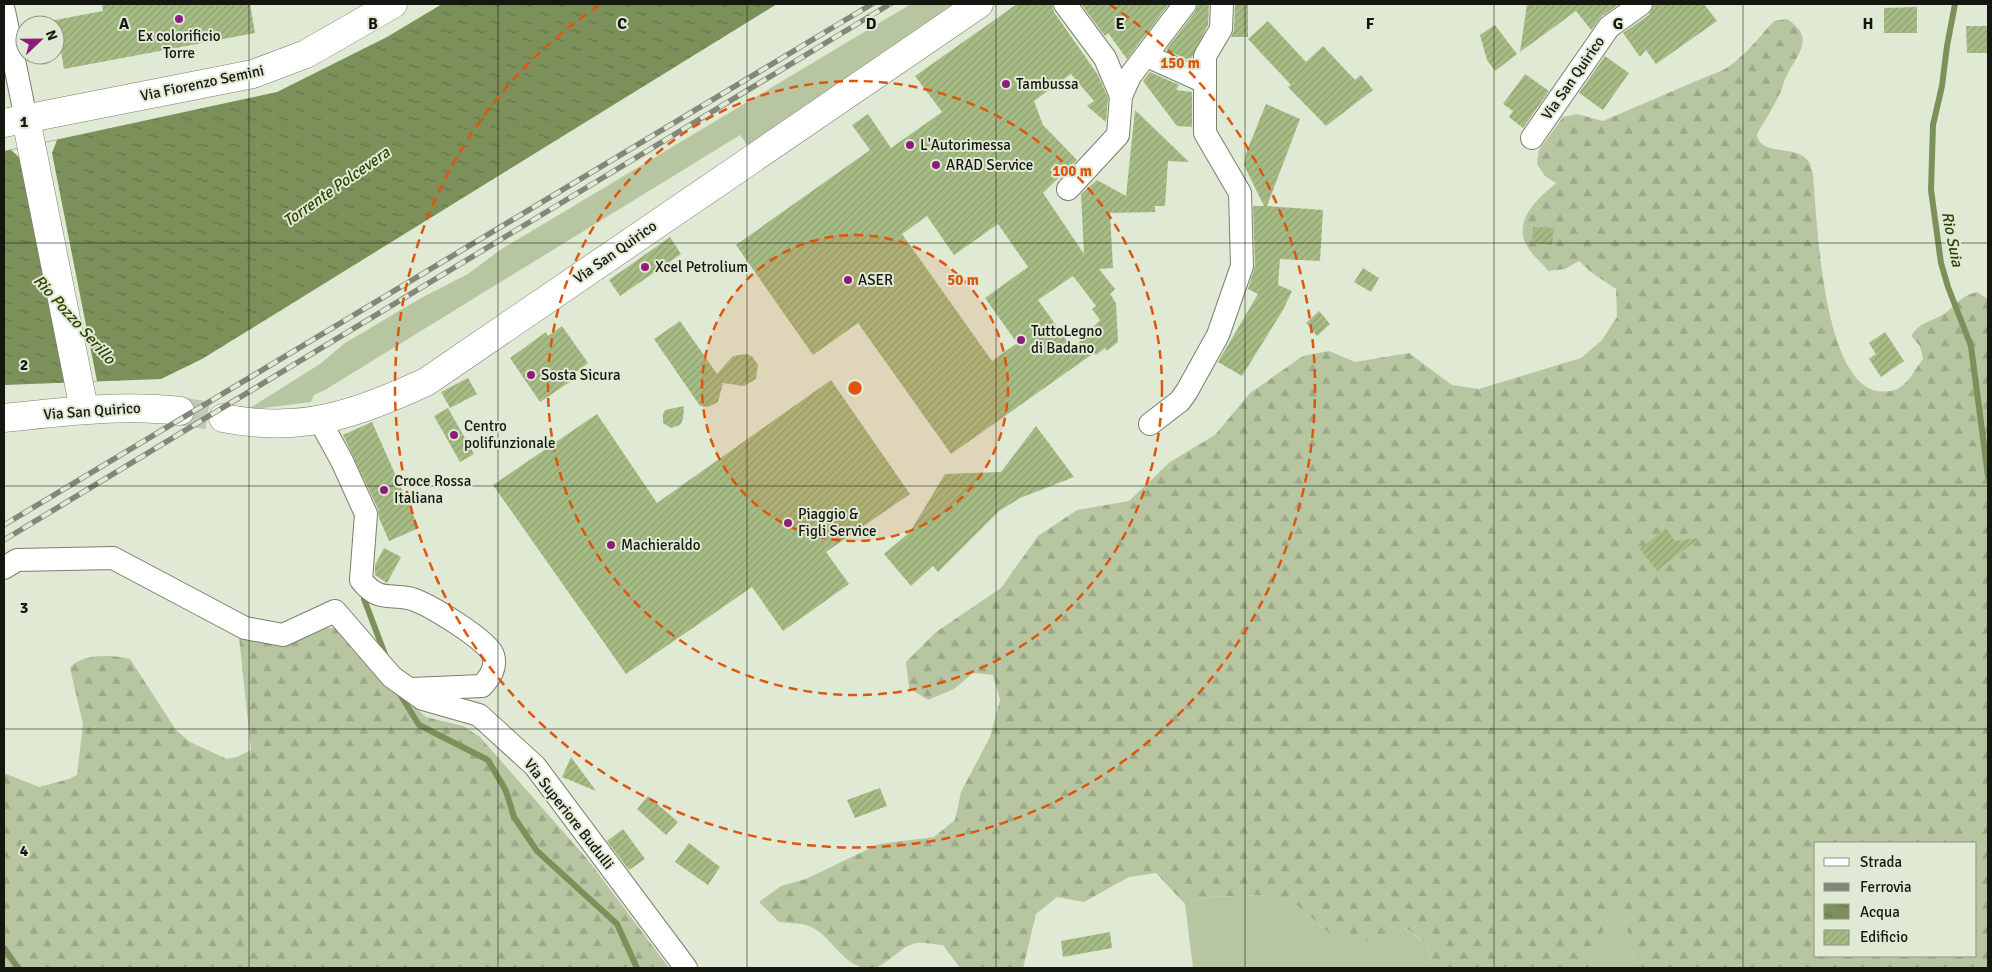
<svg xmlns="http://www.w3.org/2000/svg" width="1992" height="972" font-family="Signika,sans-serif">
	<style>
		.grass { fill: #b7c6a0 }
		.forest { fill: url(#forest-firs); fill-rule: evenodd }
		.water { fill: url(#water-ripples) }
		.pier { fill: #e0e9d3 }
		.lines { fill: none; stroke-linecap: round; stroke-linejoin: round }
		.stream { stroke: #7c905a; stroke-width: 6 }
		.building { fill: url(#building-hatch); fill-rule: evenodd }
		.major-tunnel { stroke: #c1cab6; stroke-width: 28; stroke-dasharray: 28 14; stroke-linecap: butt }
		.minor-casing { stroke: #79806d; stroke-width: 24 }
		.major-casing { stroke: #79806d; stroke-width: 29 }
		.minor { stroke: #fff; stroke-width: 22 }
		.major { stroke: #fff; stroke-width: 28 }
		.rail-casing { stroke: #818879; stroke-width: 5.5 }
		.rail { stroke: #e0e9d3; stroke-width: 4; stroke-dasharray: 11; stroke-linecap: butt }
		.grid { fill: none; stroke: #141710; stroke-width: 1; stroke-opacity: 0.55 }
		.ring { fill: none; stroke: #dd560c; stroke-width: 2.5; stroke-dasharray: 9 6 }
		.poi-dot { fill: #8e1c7d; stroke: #e0e9d3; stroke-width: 2 }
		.labels { text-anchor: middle; stroke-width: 4; stroke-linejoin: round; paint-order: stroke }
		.poi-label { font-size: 15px; fill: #141710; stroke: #e0e9d3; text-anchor: start }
		.street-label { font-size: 15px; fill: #141710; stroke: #e0e9d3 }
		.water-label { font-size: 16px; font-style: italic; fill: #304202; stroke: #e0e9d3 }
		.grid-label { font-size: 16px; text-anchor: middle; font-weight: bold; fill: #141710; stroke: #e0e9d3; stroke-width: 4; stroke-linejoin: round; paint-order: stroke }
		.centre { fill: #dd560c; stroke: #e0e9d3; stroke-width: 2.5 }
		.ring-label { font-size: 15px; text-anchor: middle; font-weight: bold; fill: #dd560c; stroke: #e0e9d3; stroke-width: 4; stroke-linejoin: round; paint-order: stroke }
	</style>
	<defs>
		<pattern id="forest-firs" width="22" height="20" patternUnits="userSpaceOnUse" patternTransform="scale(1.25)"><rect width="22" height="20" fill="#b7c6a0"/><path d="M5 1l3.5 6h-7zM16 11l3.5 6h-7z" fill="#9ca989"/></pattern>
		<pattern id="water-ripples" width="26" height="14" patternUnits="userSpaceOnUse" patternTransform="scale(1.25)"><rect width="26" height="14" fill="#7c905a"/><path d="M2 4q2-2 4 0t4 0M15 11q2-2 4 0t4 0" fill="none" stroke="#647549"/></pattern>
		<pattern id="building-hatch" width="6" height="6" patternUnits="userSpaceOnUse" patternTransform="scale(1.25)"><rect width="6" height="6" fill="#a7bc85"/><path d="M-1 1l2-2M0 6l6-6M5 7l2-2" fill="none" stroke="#8fa172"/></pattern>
	</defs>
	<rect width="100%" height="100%" fill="#e0e9d3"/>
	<g class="grass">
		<path d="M911 4H953L748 146 740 135 325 390 314 395 311 402 247 410 320 364 345 343 421 298 468 274 500 250Z"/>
		<path d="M1619 892 1636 968H1588Z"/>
		<path d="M1273 895 1298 906 1329 933 1385 940 1404 928 1427 944 1433 968H1193L1185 904 1206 897Z"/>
	</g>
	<g class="forest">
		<path d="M1787 19C1816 38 1798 53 1787 75 1784 80 1783 87 1780 93 1774 107 1765 120 1757 134 1759 157 1798 144 1809 162 1811 165 1811 170 1813 174 1817 219 1822 380 1877 391 1884 392 1893 392 1899 388 1910 381 1915 369 1923 359L1920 346 1911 336C1922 320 1930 323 1944 314 1958 304 1960 296 1977 292L1988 299V968H1636L1619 893 1588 968H1433L1427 944 1405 928 1385 940 1355 941 1329 933 1298 906 1273 895 1206 897 1185 904 1156 873 1129 877 1084 902 1057 897 1036 914 1023 968H960L943 945C935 945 924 942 916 943 897 947 884 972 865 968 840 964 830 932 806 925 798 923 787 923 779 922L759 902 781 886 806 879 879 844 934 837 955 820 961 792 990 737 1000 700 993 675 973 673 954 689 928 700 909 688 906 662 936 632 1001 588 1038 536 1077 510 1129 501 1170 462 1215 435 1250 393 1303 356 1329 351 1355 362 1409 353 1452 385 1479 389 1581 358 1602 340 1617 317 1616 289 1592 273 1579 261 1565 269 1548 271C1543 263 1537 260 1532 253 1508 225 1535 201 1556 183L1545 176 1537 164 1539 150 1563 117 1577 114 1603 121 1710 75C1737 68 1755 41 1774 21ZM1816 843H1976V956H1816Z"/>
		<path d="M341 627 382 676 426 717 463 726 480 737 588 860 669 968H4V773L39 787 69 779 77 775 83 724 70 668C82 653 113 655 130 659L176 730 190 742 227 759 237 757 251 750 239 637Z"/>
	</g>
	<path class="water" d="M442 4H777L202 359 161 379 4 385V151L277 92 387 37Z"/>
	<path class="pier" d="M57 140 52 153 97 381 65 383 21 159 11 150Z"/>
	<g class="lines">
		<g class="stream">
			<path d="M1955 4 1947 46 1942 86 1933 125 1931 190 1941 263 1948 287 1971 346 1988 476"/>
			<path d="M364 599 386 657"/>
			<path d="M401 696 419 725 488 760 506 791 514 817 537 851 617 924 637 968"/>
			<path d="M4 948 18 968"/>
		</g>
	</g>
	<g class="building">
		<path d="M102 4H250L255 33 64 69 59 40 55 41V20L103 11Z"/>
		<path d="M1017 4H1052L1054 12 1098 75 1108 98 1106 122 1087 106 1094 101 1071 74 1034 101 1043 125 1077 160 1043 193 1084 254 1081 194 1097 180 1126 196 1135 110 1189 162 1168 161 1165 206H1155V212L1110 213 1113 268 1099 269 1115 289 1110 294 1116 303 1118 342 1107 351 1105 348 1096 355 1094 353 951 454 858 323 813 355 736 245 870 150 852 125 868 114 891 148 942 112 915 76ZM927 216 954 255 998 224 1028 267 985 298 1017 343 992 361 902 234ZM1073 276 1096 306 1092 309 1100 320 1073 349 1038 300Z"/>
		<path d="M1081 4H1169L1127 59 1108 33 1105 36Z"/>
		<path d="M1198 4H1209L1208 25 1190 61 1166 50 1195 12Z"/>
		<path d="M1235 4H1248V37H1231L1234 30Z"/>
		<path d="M1527 4H1619L1601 17 1591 30 1576 11 1520 52Z"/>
		<path d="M1654 4H1704L1717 21 1656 64 1646 50 1640 57 1623 33 1649 15Z"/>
		<path d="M1917 7V33H1884V8Z"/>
		<path d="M1268 21 1306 62 1323 46 1355 80 1361 75 1373 90 1326 126 1288 87 1291 85 1248 39Z"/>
		<path d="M1495 25 1517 54 1495 71 1487 60 1480 35Z"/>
		<path d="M1966 26H1988V53H1967Z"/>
		<path d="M1605 56 1629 73 1603 110 1579 93Z"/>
		<path d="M1150 72 1179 85 1176 90 1192 92V127L1177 126 1143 81Z"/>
		<path d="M1525 74 1549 91 1523 128 1509 117 1513 111 1503 104Z"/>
		<path d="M1266 104 1300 119 1267 206 1323 210 1320 261 1280 259 1278 285 1292 291 1283 310 1242 376 1218 362 1258 294 1248 289 1255 266 1253 206H1264L1244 165 1246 153Z"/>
		<path d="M1533 227 1554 228 1552 245 1532 243Z"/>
		<path d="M670 237 681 254 620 296 609 280Z"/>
		<path d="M1363 268 1379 278 1371 292 1354 282Z"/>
		<path d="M1319 311 1330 324 1317 336 1306 323Z"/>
		<path d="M680 321 717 374 733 356 746 354 752 356 758 365 756 379 744 386 723 383 718 402 708 407 700 406 654 339Z"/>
		<path d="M562 326 588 363 575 373 577 377 540 402 510 358 546 332 548 336Z"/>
		<path d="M1885 332 1904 361 1881 377 1869 359 1876 354 1869 343Z"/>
		<path d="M468 378 477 394 450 408 441 392Z"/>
		<path d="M831 380 910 494 826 552 849 584 783 631 752 587 626 674 493 485 597 414 657 503Z"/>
		<path d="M684 406 683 419 680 425 671 428 663 423V414L665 410Z"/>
		<path d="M448 408 474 454 460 462 434 416Z"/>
		<path d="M372 422 419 528 389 541 379 518 378 509 343 435Z"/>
		<path d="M1036 426 1074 477 1020 498 999 511 938 572 933 566 911 586 884 554 910 532 945 474 1001 472Z"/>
		<path d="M1666 528 1675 541 1699 538 1657 571 1640 549Z"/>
		<path d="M384 548 401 557 387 583 375 575V565Z"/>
		<path d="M571 757 596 791 562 777Z"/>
		<path d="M880 788 887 806 855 818 847 800Z"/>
		<path d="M648 796 678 822 666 835 637 809Z"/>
		<path d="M623 829 645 859 629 870 607 841Z"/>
		<path d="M689 843 720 867 708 885 675 862Z"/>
		<path d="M1110 932 1112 948 1063 957 1061 941Z"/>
	</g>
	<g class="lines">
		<path class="major-tunnel" d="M180 411 223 418"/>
		<g class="minor-casing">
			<g id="minor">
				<path d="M1065 4 1105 58 1121 96"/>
				<path d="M4 11 26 119"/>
				<path d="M1147 56 1205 82"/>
				<path d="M1532 138 1609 27 1641 4"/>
				<path d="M1068 189 1118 135 1121 96 1130 76 1185 4"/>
				<path d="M320 421 342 461 366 514 361 580C379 603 389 593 412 599 428 604 488 640 493 655 497 668 490 677 482 686L412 689"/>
				<path d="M1150 424 1180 401 1187 391 1218 335 1242 266 1240 193 1205 133V56L1221 29 1222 4"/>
				<path d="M4 568 17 560 113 558 245 628 283 635 335 611 392 677 423 699 479 715 535 766 686 968"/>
			</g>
		</g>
		<g class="major-casing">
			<g id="major">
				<path d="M26 119 84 409"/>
				<path d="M4 123 253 74 306 54 393 4"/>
				<path d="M4 418C63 412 121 404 180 411"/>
				<path d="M223 418C302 434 355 414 426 382L979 4"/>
			</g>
		</g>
		<use href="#minor" class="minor"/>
		<use href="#major" class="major"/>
		<g class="rail-casing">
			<g id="rail">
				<path d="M4 525 872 4"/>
				<path d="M4 540 890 4"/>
			</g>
		</g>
		<use href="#rail" class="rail"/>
	</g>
	<path class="grid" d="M249 4V968M498 4V968M747 4V968M996 4V968M1245 4V968M1494 4V968M1743 4V968M4 243H1988M4 486H1988M4 729H1988"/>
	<circle cx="855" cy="388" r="153" fill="#dd560c" fill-opacity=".12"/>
	<g class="ring">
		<circle cx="855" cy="388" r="153"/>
		<circle cx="855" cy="388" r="307"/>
		<path d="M1109 4A460 460 0 1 1 601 4"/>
	</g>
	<g class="poi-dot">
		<circle cx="179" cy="19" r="5"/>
		<circle cx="1006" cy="84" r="5"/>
		<circle cx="910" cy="145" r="5"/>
		<circle cx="936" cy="165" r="5"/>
		<circle cx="645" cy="267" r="5"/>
		<circle cx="848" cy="280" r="5"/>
		<circle cx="1021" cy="340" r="5"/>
		<circle cx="531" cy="375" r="5"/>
		<circle cx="454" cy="435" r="5"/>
		<circle cx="384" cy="490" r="5"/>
		<circle cx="788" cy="523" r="5"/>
		<circle cx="611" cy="545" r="5"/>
	</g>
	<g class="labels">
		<g class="poi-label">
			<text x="179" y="41" text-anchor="middle">Ex colorificio<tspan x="179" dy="17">Torre</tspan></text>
			<text x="1016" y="89">Tambussa</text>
			<text x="920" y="150">L'Autorimessa</text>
			<text x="946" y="170">ARAD Service</text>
			<text x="655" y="272">Xcel Petrolium</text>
			<text x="858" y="285">ASER</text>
			<text x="1031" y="336">TuttoLegno<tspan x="1031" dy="17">di Badano</tspan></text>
			<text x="541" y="380">Sosta Sicura</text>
			<text x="464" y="431">Centro<tspan x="464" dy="17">polifunzionale</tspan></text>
			<text x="394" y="486">Croce Rossa<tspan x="394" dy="17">Italiana</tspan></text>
			<text x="798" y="519">Piaggio &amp;<tspan x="798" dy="17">Figli Service</tspan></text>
			<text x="621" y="550">Machieraldo</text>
		</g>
		<g class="street-label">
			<text transform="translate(1573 78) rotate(-55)" y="5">Via San Quirico</text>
			<text transform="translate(202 83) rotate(-12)" y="5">Via Fiorenzo Semini</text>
			<text transform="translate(615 252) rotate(-35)" y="5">Via San Quirico</text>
			<text transform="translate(92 411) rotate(-4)" y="5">Via San Quirico</text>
			<text transform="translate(569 814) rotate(52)" y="5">Via Superiore Budulli</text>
		</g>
		<g class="water-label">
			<text transform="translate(336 186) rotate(-35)" y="6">Torrente Polcevera</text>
			<text transform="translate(1953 239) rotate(79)" y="6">Rio Suia</text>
			<text transform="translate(75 319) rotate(48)" y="6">Rio Pozzo Serillo</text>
		</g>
	</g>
	<g class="grid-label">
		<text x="124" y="29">A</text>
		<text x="373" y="29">B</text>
		<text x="622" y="29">C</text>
		<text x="871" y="29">D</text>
		<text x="1120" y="29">E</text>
		<text x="1370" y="29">F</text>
		<text x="1618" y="29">G</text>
		<text x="1868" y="29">H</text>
		<text x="24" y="127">1</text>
		<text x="24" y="370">2</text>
		<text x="24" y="613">3</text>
		<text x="24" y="856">4</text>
	</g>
	<circle cx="855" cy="388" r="8" class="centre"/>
	<g class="ring-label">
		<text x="1180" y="68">150 m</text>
		<text x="1072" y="176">100 m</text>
		<text x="963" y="285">50 m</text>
	</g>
	<rect width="1992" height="972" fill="none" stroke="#141710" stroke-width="10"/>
	<rect x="1814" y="842" width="162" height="115" fill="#e0e9d3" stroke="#8e9585"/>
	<rect x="1824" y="858" width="25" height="8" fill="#ffffff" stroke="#8e9585"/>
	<text x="1860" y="867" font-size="15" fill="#141710">Strada</text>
	<rect x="1824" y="883" width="25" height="8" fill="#818879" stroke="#8e9585"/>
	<text x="1860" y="892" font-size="15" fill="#141710">Ferrovia</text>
	<rect x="1824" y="904" width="25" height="15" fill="url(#water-ripples)" stroke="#8e9585"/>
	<text x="1860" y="917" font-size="15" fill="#141710">Acqua</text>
	<rect x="1824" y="930" width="25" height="15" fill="url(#building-hatch)" stroke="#8e9585"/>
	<text x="1860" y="942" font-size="15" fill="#141710">Edificio</text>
	<g transform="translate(40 40) rotate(68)"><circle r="24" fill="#e0e9d3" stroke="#8e9585"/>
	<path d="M0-4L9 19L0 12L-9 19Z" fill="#8e1c7d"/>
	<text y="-8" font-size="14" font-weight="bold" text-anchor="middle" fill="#141710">N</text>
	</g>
</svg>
